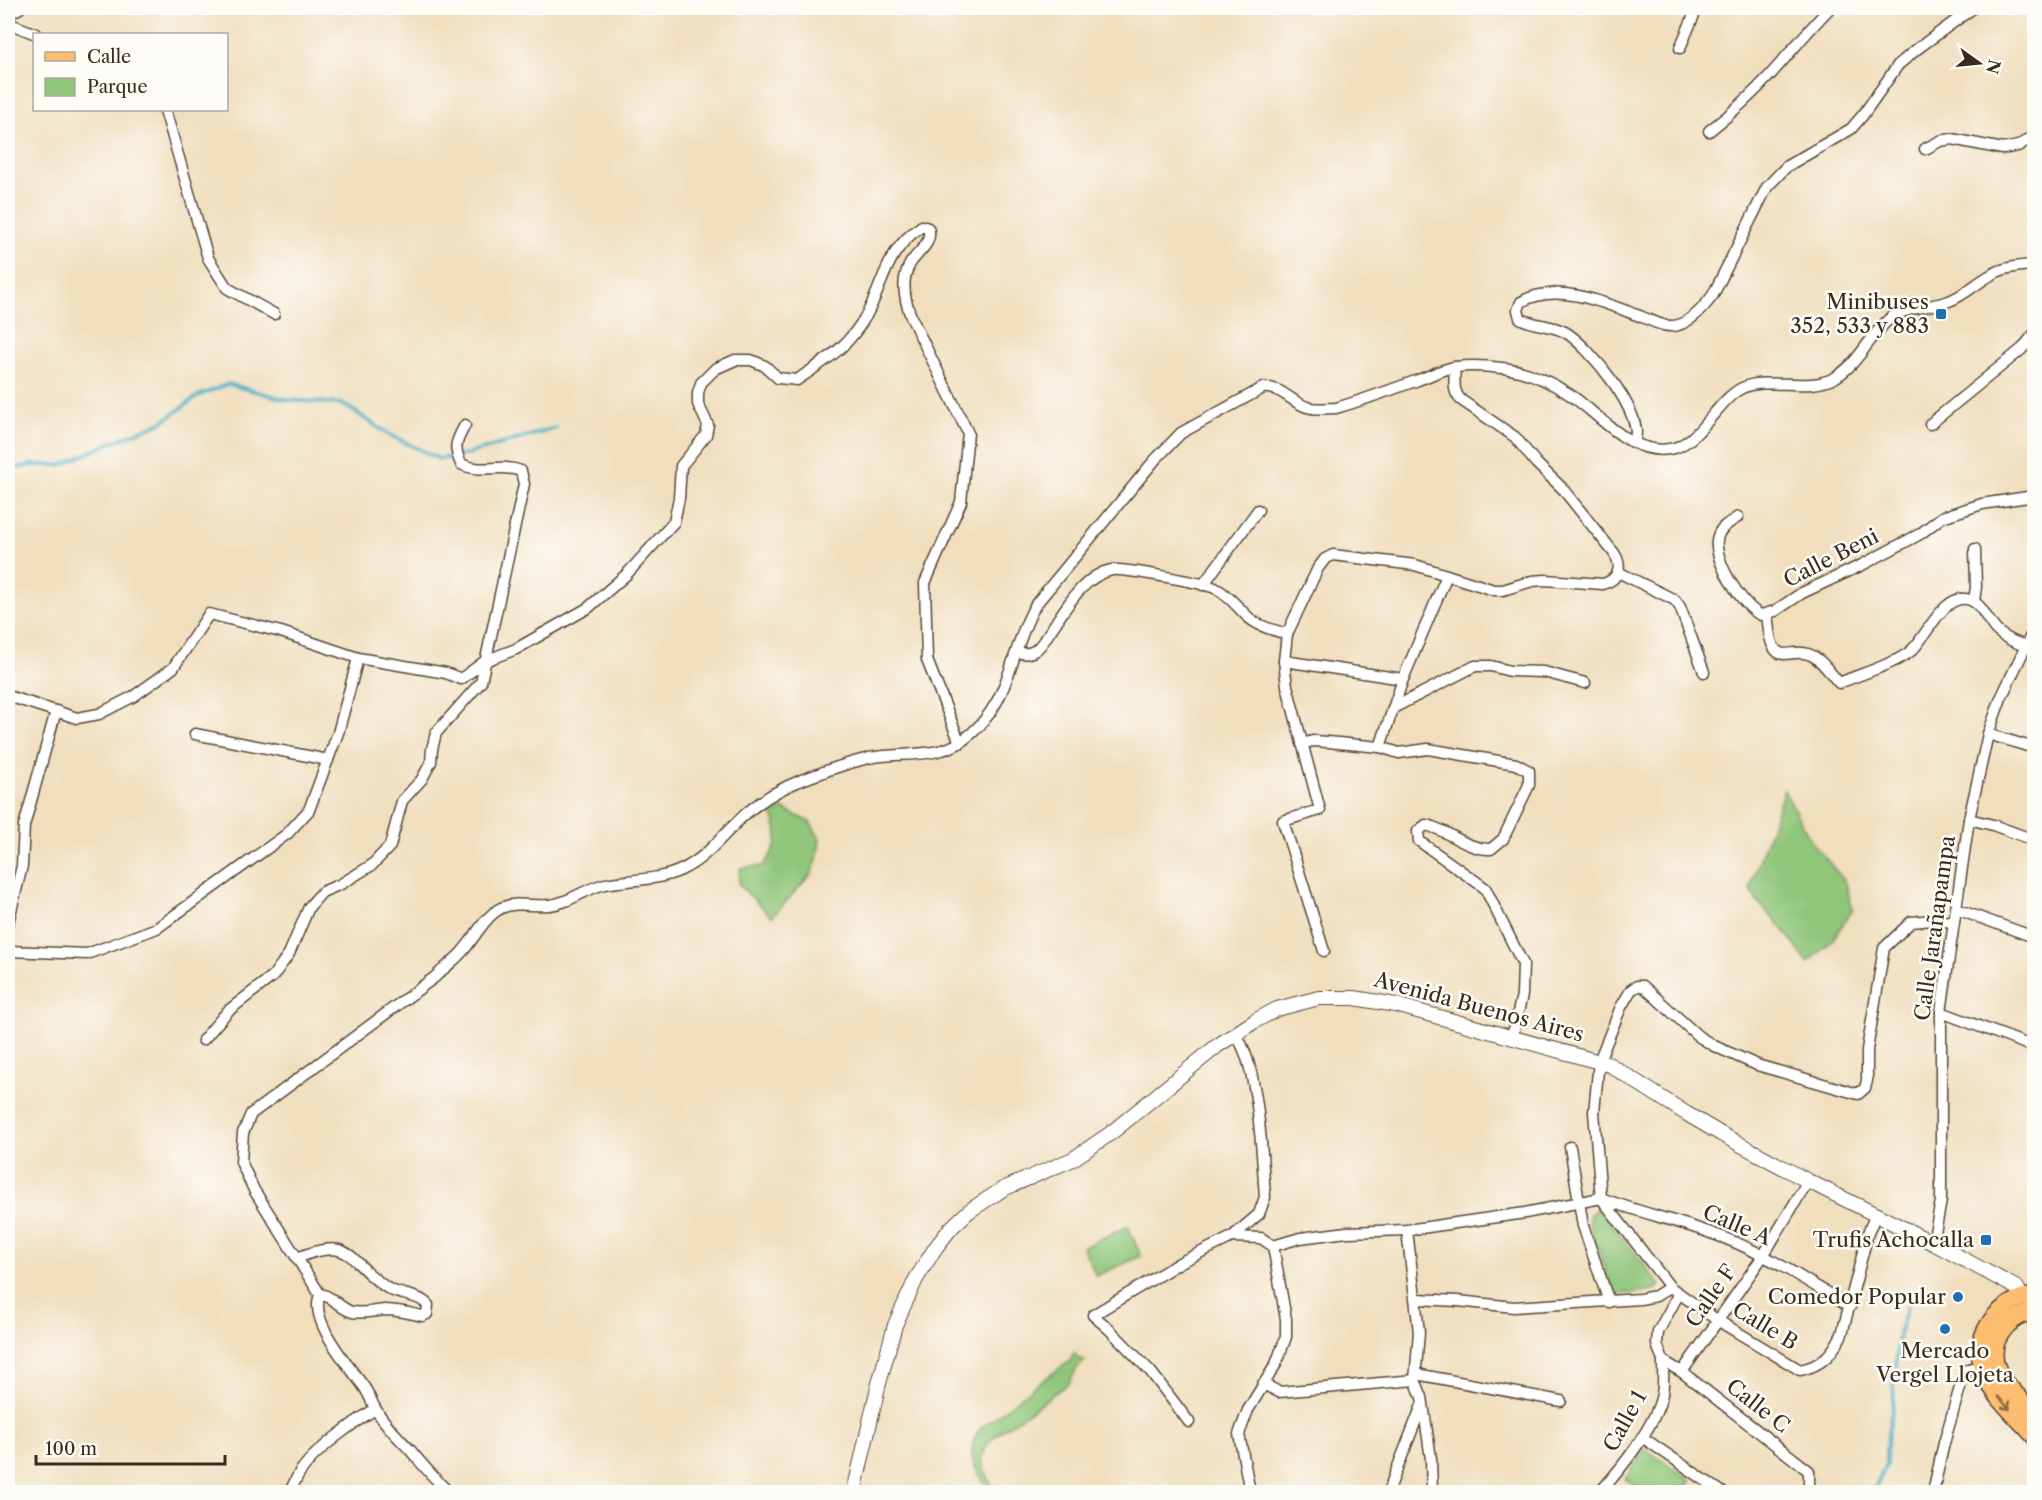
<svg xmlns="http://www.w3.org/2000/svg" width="2042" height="1500" font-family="'Libre Caslon Text',serif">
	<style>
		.green { fill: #8fc679; stroke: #65784c; stroke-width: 1.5 }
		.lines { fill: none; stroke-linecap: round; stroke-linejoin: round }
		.stream { stroke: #40aac0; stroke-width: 4 }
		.minor-casing { stroke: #564536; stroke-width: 13 }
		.tertiary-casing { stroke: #564536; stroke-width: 16 }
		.primary-casing { stroke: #564536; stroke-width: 19 }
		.minor { stroke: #fff; stroke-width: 10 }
		.tertiary { stroke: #fff; stroke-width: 14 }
		.primary { stroke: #fcbd6f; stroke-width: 16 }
		.oneway { stroke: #926c42 }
		.poi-dot { fill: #1f6fb2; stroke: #fdfcf7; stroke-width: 2 }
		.labels { text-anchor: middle; stroke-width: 5; stroke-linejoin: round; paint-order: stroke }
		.poi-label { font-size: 21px; fill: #3b2a1e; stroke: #fdfcf7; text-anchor: end }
		.street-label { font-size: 21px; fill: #3b2a1e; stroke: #fdfcf7 }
	</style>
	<rect width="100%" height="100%" fill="#fdfcf7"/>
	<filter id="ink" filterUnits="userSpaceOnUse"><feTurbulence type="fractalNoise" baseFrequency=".0167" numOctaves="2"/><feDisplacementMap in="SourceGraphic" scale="12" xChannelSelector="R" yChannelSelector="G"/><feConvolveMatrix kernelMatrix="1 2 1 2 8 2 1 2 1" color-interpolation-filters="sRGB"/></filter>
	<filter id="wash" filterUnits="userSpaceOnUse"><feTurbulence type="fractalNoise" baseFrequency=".008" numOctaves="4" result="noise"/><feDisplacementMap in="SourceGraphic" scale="24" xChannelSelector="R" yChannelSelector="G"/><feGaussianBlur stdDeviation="1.35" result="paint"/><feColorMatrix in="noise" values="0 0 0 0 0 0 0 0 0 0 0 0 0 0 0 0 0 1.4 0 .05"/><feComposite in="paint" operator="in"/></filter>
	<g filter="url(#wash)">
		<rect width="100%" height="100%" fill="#f0debd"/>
		<g class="green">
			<path d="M1784 790 1811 841 1844 880 1853 909 1833 939 1808 963 1783 929 1756 900 1750 888Z"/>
			<path d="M783 809 810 822 820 839 817 860 811 874 772 917 739 885 740 868 763 866C779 844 780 841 773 814Z"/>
			<path d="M1596 1209 1604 1215 1654 1277 1660 1286 1655 1290 1615 1295 1588 1223 1590 1215Z"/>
			<path d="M1128 1226 1141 1256 1096 1276 1083 1247Z"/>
			<path d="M1074 1353 1078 1358 1085 1361 1077 1368 1069 1383 992 1438C975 1459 984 1472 996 1492H990C976 1471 963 1453 980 1429L1032 1388 1070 1361Z"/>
			<path d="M1645 1449 1691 1480 1683 1492H1645L1625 1479Z"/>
		</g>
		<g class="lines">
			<g class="stream">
				<path d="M8 470 31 465H62L108 444 162 422 198 396 228 384 288 400 343 404 390 435 439 459 464 455 556 428"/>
				<path d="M1873 1492 1886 1465V1448L1892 1410 1899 1334 1909 1302"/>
			</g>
		</g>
	</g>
	<g filter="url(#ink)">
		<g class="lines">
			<g class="minor-casing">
				<g id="minor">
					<path d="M8 15 20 8"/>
					<path d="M8 23 36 34"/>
					<path d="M1680 48 1697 8"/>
					<path d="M165 110 208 258 227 288 274 314"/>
					<path d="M1709 131C1731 114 1752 95 1771 74 1791 52 1809 29 1830 8"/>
					<path d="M1925 149 1940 141 1952 139 2003 149 2018 146 2034 136"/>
					<path d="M1930 424 2022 349 2034 334"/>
					<path d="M1634 442C1647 416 1588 345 1565 332 1551 324 1533 326 1520 318L1518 310 1521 302C1558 281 1607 304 1642 317 1653 321 1667 329 1678 325 1693 321 1705 306 1713 295L1767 187 1787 166 1851 129 1863 115 1898 65 1917 49 1973 8"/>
					<path d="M1738 517C1731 522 1721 526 1718 536 1710 556 1742 607 1761 615L1775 611 1802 593 1864 564 1920 534 1942 517 1982 504 2034 496"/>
					<path d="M1618 572 1675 600 1680 607 1704 672"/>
					<path d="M1203 585 1258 510"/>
					<path d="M1974 601 1976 587 1975 549"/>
					<path d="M1767 614C1769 625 1768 653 1784 654 1792 654 1800 651 1808 654 1820 657 1831 674 1839 683 1858 675 1902 662 1914 648 1928 633 1946 591 1970 600 1982 603 1988 623 1997 631 2008 641 2021 644 2034 649"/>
					<path d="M1017 652C1023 654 1029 654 1034 651 1041 647 1045 639 1049 633 1064 611 1083 575 1112 570 1123 568 1203 583 1215 588 1229 595 1238 608 1249 618 1260 627 1274 630 1287 634"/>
					<path d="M1284 661 1403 679"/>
					<path d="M8 696 77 718 99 714 134 696 173 668 209 614 281 632 358 658 446 673 461 679 485 661 516 649 588 608 627 574 674 522 679 498 681 466 706 435 708 425 698 404V393L701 383 715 369 735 360H751L765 366 778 378 797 380C827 359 848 348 867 314 885 280 886 250 922 226L928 228C934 243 916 253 910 264 900 281 905 302 912 319L968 433 961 502 925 583 927 660 960 743"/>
					<path d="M1393 708 1475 666H1491L1510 671 1544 672 1585 683"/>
					<path d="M195 734 328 760"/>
					<path d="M1988 734 2034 748"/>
					<path d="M1302 744 1313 741 1328 742 1380 747 1399 753 1428 749 1516 764 1529 771V785L1503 839 1491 849C1466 850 1449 830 1426 825L1418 831 1419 841 1485 888 1523 964 1522 995 1512 1038"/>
					<path d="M1380 747 1403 679 1447 575"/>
					<path d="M1969 819 1993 825 2034 840"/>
					<path d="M1956 909 2034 937"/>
					<path d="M8 923 22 866 24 826 56 711"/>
					<path d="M8 951 87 954 157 928 287 834 309 810 338 733 358 658"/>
					<path d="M1324 951 1283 821 1320 810 1287 686 1284 661 1287 634 1318 568 1325 559 1333 555 1415 565 1494 590H1503L1532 581 1545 580 1603 584C1619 579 1623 567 1614 553L1562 488 1536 463 1515 437 1461 400C1451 390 1456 379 1454 367"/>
					<path d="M1941 1012 2034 1047"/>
					<path d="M203 1040 228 1011 273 976 289 954 309 907 322 892 341 884 372 865 390 846 402 801 422 779 431 762 432 749 436 733 481 682 524 484 521 471C501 463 480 474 461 464 453 446 456 442 465 425"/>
					<path d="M1570 1147 1583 1226 1609 1302"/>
					<path d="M1407 1230 1419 1332 1415 1380 1422 1397 1431 1459 1432 1492"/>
					<path d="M1232 1237 1261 1238 1273 1246 1286 1319V1337L1276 1364 1248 1410 1239 1434 1250 1492"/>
					<path d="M1933 1243 1941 1201V1012L1969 819 1988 734 2001 698 2034 629"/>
					<path d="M1273 1246 1300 1238 1347 1232 1407 1230 1525 1213 1601 1198 1670 1287 1717 1320 1800 1370C1822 1366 1833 1353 1842 1334L1868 1233 1876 1214"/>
					<path d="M297 1258C356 1234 347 1264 389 1289 402 1296 418 1294 428 1305L427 1314 422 1316C410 1313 398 1310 385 1310 373 1311 364 1314 352 1312 341 1309 335 1299 324 1295L319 1298C311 1324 350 1367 364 1387 369 1394 371 1401 375 1408 384 1424 399 1438 411 1451 423 1465 435 1480 449 1492"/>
					<path d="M1678 1295 1658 1332 1657 1344 1663 1361 1682 1372 1809 1471V1492"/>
					<path d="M321 1296 254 1190 241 1162 243 1133 251 1114 435 977C444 968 454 961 462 952 475 938 484 917 501 908 517 901 534 907 550 905 570 903 586 888 605 884 630 879 657 881 681 870 709 857 726 830 749 811 769 794 796 781 821 773 836 767 853 762 869 758 897 752 937 759 962 741 1013 705 1008 652 1036 604L1154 461 1181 433 1263 388C1281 386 1291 402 1307 407 1316 410 1326 408 1336 408 1364 400 1391 390 1418 380 1430 376 1444 368 1456 367 1471 365 1487 366 1502 368 1525 370 1549 381 1569 394 1600 414 1632 459 1674 448 1700 441 1719 399 1742 388 1768 376 1809 393 1836 377 1859 363 1869 337 1888 320 1904 306 1930 308 1949 301 1964 296 1976 283 1991 275 2004 267 2019 266 2034 265"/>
					<path d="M1416 1299 1458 1301 1514 1307 1640 1299 1656 1296 1670 1287"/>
					<path d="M1850 1307C1805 1280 1761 1250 1711 1233 1675 1220 1637 1212 1601 1198L1594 1112 1599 1061 1621 1007 1631 990 1637 986H1643L1698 1036 1714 1046 1757 1065 1858 1094 1865 1088 1867 1081V1050L1884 948 1911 922 1933 920 1954 922"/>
					<path d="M1682 1372 1763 1256 1808 1181"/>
					<path d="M1416 1374 1561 1401"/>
					<path d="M1263 1384 1279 1392 1415 1380"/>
					<path d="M1189 1422 1151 1372 1109 1329 1093 1315 1181 1262 1232 1237 1259 1214 1265 1197C1262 1158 1259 1063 1235 1034"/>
					<path d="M1642 1437 1722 1492"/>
					<path d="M290 1492C293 1486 296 1478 300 1472 315 1450 353 1423 375 1409"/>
					<path d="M1388 1492 1422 1405"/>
					<path d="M1600 1492C1621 1469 1656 1425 1662 1394 1664 1384 1663 1371 1663 1361"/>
					<path d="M1933 1492 1944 1443 1963 1377 1968 1369 1981 1366"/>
				</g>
			</g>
			<g class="tertiary-casing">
				<path id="tertiary" d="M854 1492 878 1387 895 1325 916 1279 936 1247 951 1228 969 1211 1003 1189 1073 1159 1111 1133 1217 1046 1255 1021 1277 1009 1319 998H1354L1396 1005 1610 1065 1687 1114 1721 1134 1808 1181 1933 1243 2017 1288 2022 1298"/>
			</g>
			<g class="primary-casing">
				<g id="primary">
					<path d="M2034 1296C2019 1296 2004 1306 1994 1317 1956 1365 2004 1403 2034 1436"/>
					<path d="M2034 1311C2006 1318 1984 1344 2000 1374 2009 1389 2023 1401 2034 1413"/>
				</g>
			</g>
			<use href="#minor" class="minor"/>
			<use href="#tertiary" class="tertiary"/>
			<use href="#primary" class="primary"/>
		</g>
		<defs><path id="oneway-shaft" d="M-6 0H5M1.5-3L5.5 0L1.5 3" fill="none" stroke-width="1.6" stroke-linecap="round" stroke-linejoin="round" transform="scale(1.5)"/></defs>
		<use class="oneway" href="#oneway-shaft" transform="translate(2004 1403) rotate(47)"/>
	</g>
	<g class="poi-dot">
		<rect x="1935" y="308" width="12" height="12" rx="3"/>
		<rect x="1980" y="1234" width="12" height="12" rx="3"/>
		<circle cx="1958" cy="1297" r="6"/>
		<circle cx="1945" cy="1329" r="6"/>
	</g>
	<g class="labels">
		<g class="poi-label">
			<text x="1929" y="309">Minibuses<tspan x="1929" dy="24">352, 533 y 883</tspan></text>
			<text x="1974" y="1247">Trufis Achocalla</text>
			<text x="1946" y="1304">Comedor Popular</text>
			<text x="1945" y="1358" text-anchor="middle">Mercado<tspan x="1945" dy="24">Vergel Llojeta</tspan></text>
		</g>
		<g class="street-label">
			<text transform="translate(1831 558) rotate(-27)" y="7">Calle Beni</text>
			<text transform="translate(1935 928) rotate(-82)" y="7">Calle Jarañapampa</text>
			<text transform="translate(1479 1007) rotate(15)" y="7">Avenida Buenos Aires</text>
			<text transform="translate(1737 1225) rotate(23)" y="7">Calle A</text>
			<text transform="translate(1711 1296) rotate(-55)" y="7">Calle F</text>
			<text transform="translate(1765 1326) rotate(31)" y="7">Calle B</text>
			<text transform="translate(1758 1406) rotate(38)" y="7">Calle C</text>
			<text transform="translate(1625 1421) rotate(-61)" y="7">Calle 1</text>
		</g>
	</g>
	<rect width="2042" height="1500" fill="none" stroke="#fdfcf7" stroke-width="30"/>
	<rect x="33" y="33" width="195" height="78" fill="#fdfcf7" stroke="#afa8a0" stroke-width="1.5"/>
	<rect x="45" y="52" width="30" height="9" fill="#fcbd6f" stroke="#afa8a0" stroke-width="1.5"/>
	<text x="87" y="63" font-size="18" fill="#3b2a1e">Calle</text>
	<rect x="45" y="78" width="30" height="18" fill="#8fc679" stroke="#afa8a0" stroke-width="1.5"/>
	<text x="87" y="93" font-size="18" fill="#3b2a1e">Parque</text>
	<g transform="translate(1979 63) rotate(105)" stroke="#fdfcf7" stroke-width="4.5" paint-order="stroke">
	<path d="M0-4.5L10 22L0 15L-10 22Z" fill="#3b2a1e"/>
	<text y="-9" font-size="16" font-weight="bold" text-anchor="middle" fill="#3b2a1e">N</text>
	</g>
	<path d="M36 1455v9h189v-9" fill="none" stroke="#3b2a1e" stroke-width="3"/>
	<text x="45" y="1455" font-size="18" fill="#3b2a1e" stroke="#fdfcf7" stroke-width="4.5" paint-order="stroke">100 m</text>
</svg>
